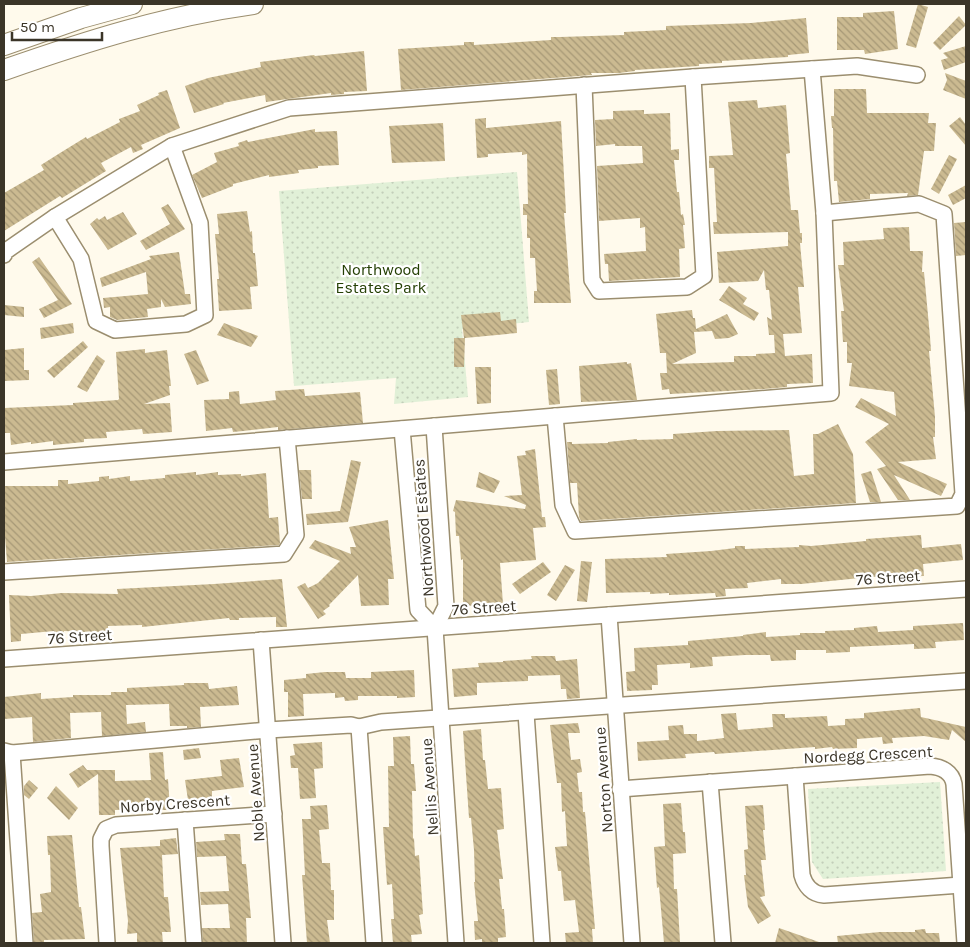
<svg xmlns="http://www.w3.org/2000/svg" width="970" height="947" font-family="Karla,sans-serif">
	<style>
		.park { fill: url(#park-dots) }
		.building { fill: url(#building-back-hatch) }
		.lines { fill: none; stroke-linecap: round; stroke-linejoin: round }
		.minor-casing { stroke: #9b8e6f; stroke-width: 18 }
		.major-casing { stroke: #9b8e6f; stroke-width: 22 }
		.minor { stroke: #fff; stroke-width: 15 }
		.major { stroke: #fff; stroke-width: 20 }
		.labels { text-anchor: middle; stroke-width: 4.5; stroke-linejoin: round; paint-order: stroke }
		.park-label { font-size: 16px; fill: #254005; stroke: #fff }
		.street-label { font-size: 16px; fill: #3b3528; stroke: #fff }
	</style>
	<defs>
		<pattern id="park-dots" width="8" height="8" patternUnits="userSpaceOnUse" patternTransform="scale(1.25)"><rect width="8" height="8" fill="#e1f0d7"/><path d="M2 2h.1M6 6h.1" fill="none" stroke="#c2ceb9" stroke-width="1.8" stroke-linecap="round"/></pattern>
		<pattern id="building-back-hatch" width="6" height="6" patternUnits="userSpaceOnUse" patternTransform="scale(1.25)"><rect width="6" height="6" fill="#cbba91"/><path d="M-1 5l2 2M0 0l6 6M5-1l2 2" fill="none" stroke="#a69876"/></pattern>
	</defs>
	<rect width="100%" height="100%" fill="#fffaec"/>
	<g class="park">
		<path d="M517 172 529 322 462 329 468 397 394 404 396 378 294 386 279 191Z"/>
		<path d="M940 782 946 871 823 879 812 862 808 789Z"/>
	</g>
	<g class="building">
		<path d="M918 4 928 7 916 48 906 45Z"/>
		<path d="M894 11 898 49 865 54 864 50H837V17H863V13Z"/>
		<path d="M959 16 966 25 940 50 933 43Z"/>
		<path d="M806 18 809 53 788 55V57L722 61V63L699 64V66L635 70V71L619 73H591L592 75 401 90 398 49 464 45V42H474V45L551 40V37H560L624 35V32L666 30V26L751 23Z"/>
		<path d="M966 46V62L944 70 941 60 948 58 943 53Z"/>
		<path d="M364 51 367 91 344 92V94L331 95V93L266 102 265 95 223 103 224 104 194 113 185 86 208 78 261 67 260 62 314 55 315 56Z"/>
		<path d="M945 73 966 81V99L943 90 947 80Z"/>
		<path d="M834 89H866L867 113H929L928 123H936L934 151H924L918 195 907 196 908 193 870 194V199L839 202 837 181H834L833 128H832L831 116H834Z"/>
		<path d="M167 90 180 128 141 145 143 149 133 153 131 147 101 163 106 171 62 198 60 196 4 231V193L44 170 41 165 60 153 86 137 87 139 120 122 119 119 140 111 137 105 159 95 158 93Z"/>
		<path d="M757 100 758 108 786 105 790 153 786 154 791 210H798L800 233H802V243H800L804 287H798L802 333 783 334 785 356 812 354 813 383 787 384V387L764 389 670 394 669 389 662 390 660 373H667L666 353H660L656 314 692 310 693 318H695L696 329 727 314 738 334 729 338 715 339 712 331 694 332 696 353 672 364 734 362V356H756V354L775 353 774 335H769L767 317 772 320 769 290H766L764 270 758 281 719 283 717 252 788 246V232L714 234 713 222H717L714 168H709V156L733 155 728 102Z"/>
		<path d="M644 110V114L670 113 671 150 679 149V160H674L677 192H679L681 215 683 214 685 225H683L685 248 679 249 680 277 609 281 608 264H605L604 254 646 251 645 227 640 228V218L599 221 597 166 643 163 642 146H615V144L596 146 595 120 613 119V111Z"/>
		<path d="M960 117 966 125V146L949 126Z"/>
		<path d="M486 118V128L561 121 566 213H564L571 303H534V291H537L535 258H530V238H527V215H523V204H528L527 154 522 155V152L488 154V157L477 158 475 119Z"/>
		<path d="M443 123 445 161 392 163 389 126Z"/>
		<path d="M315 129V132L337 131 339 165 318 166V168L298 170 299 173 269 177V175L233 184V186L202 198 192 175 217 162 214 153 239 146 238 143 247 140 248 142Z"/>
		<path d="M949 155 957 159 939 194 931 189Z"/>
		<path d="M966 185V198L953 205 948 195Z"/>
		<path d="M168 204 185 229 146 250 140 241 170 224 161 208Z"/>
		<path d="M247 211 250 232 252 231 253 253H255L258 286 250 287 252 309 219 311 217 279H219L215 234H219L217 214Z"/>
		<path d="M123 212 137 234 108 250 90 224 97 218 99 220 105 216 107 220Z"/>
		<path d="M966 222V255L956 256 954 223Z"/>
		<path d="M909 227 910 251H923L922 272H924L930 337 931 351H929L935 417V437H933L936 459 898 462 947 484 941 496 894 475 910 500H898L877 469 886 466 865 442 889 424 855 407 861 398 896 416 894 392 849 386 852 363H847V342H843L841 311H844L838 265H844L843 242 884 239 883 228Z"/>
		<path d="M179 252 185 294H190L191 304 165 307 161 299V307L147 309 148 317 117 320 110 317V307L104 308 103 298 148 294 146 272 102 287 100 278 151 259 149 256Z"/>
		<path d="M39 257 72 304 44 318 39 309 58 300 32 262Z"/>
		<path d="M729 286 747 298 743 304 759 313 754 321 719 300Z"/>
		<path d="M4 305 24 307V317L4 315Z"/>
		<path d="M500 312 501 321 516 319 517 333 465 338 464 367H454V338H464L461 315Z"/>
		<path d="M73 323 74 333 41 339 40 328Z"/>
		<path d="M224 323 258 336 251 347 217 335Z"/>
		<path d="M83 341 88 347 54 378 47 371Z"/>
		<path d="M24 348V370H29V380L4 381V350Z"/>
		<path d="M145 349V353L167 350 171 386H169L170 395 144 404 170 403 172 432 143 434 142 429 106 432 107 438 84 439V442L53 445V441L31 444V442L11 445 10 433H4V408L73 405V403L118 400 119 399 116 352Z"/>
		<path d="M196 350 209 381 197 385 184 354Z"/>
		<path d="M97 355 105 361 87 392 77 387Z"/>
		<path d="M627 362V364L631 363 637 400 581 402 579 366Z"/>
		<path d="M475 367H491V403L477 404Z"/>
		<path d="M557 369 560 404 549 405 546 370Z"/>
		<path d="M304 389 305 396 360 392 363 423 278 430V427L243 431 233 432 232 428 206 431 204 400 229 399V392L239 391 240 404 276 400 275 391Z"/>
		<path d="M838 424 853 454 856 503 581 521 579 517 577 483H570L567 442H572V444L608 443V442L637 439V440L673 439V434L717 431 789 430 794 476 814 474 813 434H818Z"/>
		<path d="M535 449 542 517H545L546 527 533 528 536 560 500 563 503 604 463 606V559L461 560 459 536H456L455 512 453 511 456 500 525 509 526 505 504 496 522 495 517 456 526 455 525 451Z"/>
		<path d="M351 460 361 462 348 522 307 525 306 514 340 511Z"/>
		<path d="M299 470H311L312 499H302Z"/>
		<path d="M871 471 881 502H870L861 474Z"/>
		<path d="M196 472V475L218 472V475L241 474V476L266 473 269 518 278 517 280 543 279 545 7 562 4 524V486H58V480H68V484L99 481V477L109 476V479L130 476V481L165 478V475Z"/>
		<path d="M479 472 500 481 494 493 476 487Z"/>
		<path d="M388 520 394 579H388L389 605 361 606 358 575 329 605 330 606 323 611 326 614 318 619 297 587 305 583 308 588 318 583 340 561 309 548 315 540 351 554 350 547H356L349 527Z"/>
		<path d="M921 535 922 548 961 544 963 560 923 564 924 576 870 577 801 584H781V579L747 583 748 588 725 589 726 596 716 597 715 593 669 595V593L650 594V592L606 593 605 559 667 557 666 554 711 551 735 548V546H745V549L799 547V545L811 546 866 541V539Z"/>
		<path d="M581 561 592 562 587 602 577 601Z"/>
		<path d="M543 562 551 572 520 594 512 584Z"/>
		<path d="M565 565 575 570 556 601 547 595Z"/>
		<path d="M282 579 287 627H276V617L239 618V620H230L229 618 142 627V625L108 626V633L64 631V633L54 634V631L21 634V641L11 642 9 595 31 596 62 593 118 594 117 589 214 584Z"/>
		<path d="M963 623 964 640 935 642 936 648 914 649V644L850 647V652L826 653V650H796V660L771 661 770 655H745L712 657 713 666 690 668V663L657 665 658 685H652V690L627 691 626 672 635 671 634 648 688 645V641L743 636V635L766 632V637L800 635V633H825V631L854 630V628L877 626 878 632 913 630V626Z"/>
		<path d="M531 656H555L556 661 577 659 580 698 567 699 566 689H561L560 675 528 676V681L477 683V695L454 697 452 669 479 667 478 663 503 662V661L532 659Z"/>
		<path d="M414 670 415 697 397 698V696H358V700L345 701 344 697 335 698V693L303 694 304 716 288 717V692H284V680L306 678V674L325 672H345L346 678H371V672Z"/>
		<path d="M184 683H208L209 689 237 686 239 705 200 707 201 727 187 728V726H170L169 704 126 705 127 724 145 722 146 732 102 736 101 712 70 713 71 738 33 742 32 717 4 719V697L41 693V699L73 697V695H111V692H127V688L184 685Z"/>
		<path d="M920 708 921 717 966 727V742L952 730 949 740 924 736 892 738 893 743 883 744 882 737 857 739V748L833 749 832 747 815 749V747L715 754 714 752 685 754 686 758 638 761 637 742 669 740 668 726 683 725 684 734H697V741L724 738 721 714 736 713 738 730 773 727 772 714H785V718L827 716 828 726 845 725V719L864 718V713Z"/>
		<path d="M578 723 580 733H568L571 760 580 759 582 772 577 773 579 792H582L583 812H585L595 929H592L593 943H566L565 933 579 932 575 900 564 901 561 871H558L555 847 567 846 565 811 562 812 561 783H557L550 725Z"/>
		<path d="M481 729 483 760H485L488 789 501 788 504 829 497 830 503 879H499L502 909H504L506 937 498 938V943H482V939L475 940 474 921H478L474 882H475L474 850 471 818H469L463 731Z"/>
		<path d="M410 736 411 764H414L416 791H412L413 839 414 838 415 856 419 855 421 885 423 914 419 915 422 934 411 935 412 943H393L391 919H394L392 884 387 885 383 827H389L388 766H394L393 737Z"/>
		<path d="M322 742 323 768 314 769 316 798 300 799 298 768H291L290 756 295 755 293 744Z"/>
		<path d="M199 748 201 758 184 760 183 750Z"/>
		<path d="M163 752 165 780 168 779 170 810H154L153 809 115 810V815H99L98 774 78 788 69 774 83 765 87 770H115V781L151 780 149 753Z"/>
		<path d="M239 758 244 787 212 791V797L188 800 185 780 222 776 220 760Z"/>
		<path d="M29 780 38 788 29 799 24 795V786Z"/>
		<path d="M56 786 78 808 69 820 47 798Z"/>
		<path d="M681 803 683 832H685L686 853 673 854 674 889H677L680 942 664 943 659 887 657 888 654 847 665 846 663 804Z"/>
		<path d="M327 805 329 829 319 830 322 863H330L331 890H334V920H327L330 943H307L302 875H305L302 819H311L310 806Z"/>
		<path d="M763 805 765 830H763L766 860H761L765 896 760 897 771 916 758 924 748 907 744 875H746L744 850 748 849 745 806Z"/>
		<path d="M224 834H240L242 864H246L251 918H246L247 943H203L202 928H230L228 904 201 905 200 892 229 891 226 856 197 857 196 842 225 840Z"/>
		<path d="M72 835 79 907H81L85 939 44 940V943H34L32 913 42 912 40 894 51 892 50 855H48L47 836Z"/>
		<path d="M176 838 178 854 162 855 164 897H168L171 932H162L163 943H137V933L127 934 128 921 120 848 160 846V840Z"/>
		<path d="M779 928 819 942 818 943H775Z"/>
		<path d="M925 929 926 933H939L940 943H838L837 936 880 932H915V930Z"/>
	</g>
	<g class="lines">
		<g class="minor-casing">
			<g id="minor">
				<path d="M584 85 592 280 599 291 687 287 704 276 693 77"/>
				<path d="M55 217 81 259 96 321 115 330 186 324 205 315 200 223 172 146"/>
				<path d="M4 255 6 251 55 217 172 146 289 108 693 77 857 66 917 75"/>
				<path d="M555 416 563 505 575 531 957 506 963 494 944 214 919 204 824 213"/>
				<path d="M434 426 446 606 435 628"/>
				<path d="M402 429 418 610 435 628"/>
				<path d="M4 462 831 393 824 213 812 69"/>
				<path d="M4 572 284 554 296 535 287 438"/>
				<path d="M609 615 632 943"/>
				<path d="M435 628 456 943"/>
				<path d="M261 640 283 943"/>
				<path d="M4 659 966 589"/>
				<path d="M526 713 542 943"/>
				<path d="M359 727 374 943"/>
				<path d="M4 751 12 753 268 730 351 725 359 727 381 722C576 708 771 694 966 681"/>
				<path d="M12 753 25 943"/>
				<path d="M795 776 802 875C805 886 812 894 824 895L961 885"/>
				<path d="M710 782 723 943"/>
				<path d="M620 789 930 766C942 767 952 772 954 784L965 943"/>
				<path d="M185 820 194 943"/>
				<path d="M107 943 101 846V839L106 829 116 825 274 814"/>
			</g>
		</g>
		<g class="major-casing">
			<g id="major">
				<path d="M4 45 81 18 132 4"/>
				<path d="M4 70C87 41 166 16 253 4"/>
			</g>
		</g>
		<use href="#minor" class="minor"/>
		<use href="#major" class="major"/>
	</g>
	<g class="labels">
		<g class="park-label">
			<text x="381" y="275">Northwood<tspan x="381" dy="18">Estates Park</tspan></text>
		</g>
		<g class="street-label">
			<text transform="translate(423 528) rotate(-94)" y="6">Northwood Estates</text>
			<text transform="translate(888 577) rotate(-4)" y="6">76 Street</text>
			<text transform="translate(484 607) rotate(-4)" y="6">76 Street</text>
			<text transform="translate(80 636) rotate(-4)" y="6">76 Street</text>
			<text transform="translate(868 754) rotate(-3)" y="6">Nordegg Crescent</text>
			<text transform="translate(603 780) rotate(-94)" y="6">Norton Avenue</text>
			<text transform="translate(429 787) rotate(-94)" y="6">Nellis Avenue</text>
			<text transform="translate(255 793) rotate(-94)" y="6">Noble Avenue</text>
			<text transform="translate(175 803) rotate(-4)" y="6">Norby Crescent</text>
		</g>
	</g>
	<rect width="970" height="947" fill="none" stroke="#3b3528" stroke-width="10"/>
	<path d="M12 32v8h90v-8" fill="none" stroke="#3b3528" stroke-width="2.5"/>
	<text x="20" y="32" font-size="15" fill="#3b3528" stroke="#ffffff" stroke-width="4" paint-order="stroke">50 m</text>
</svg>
